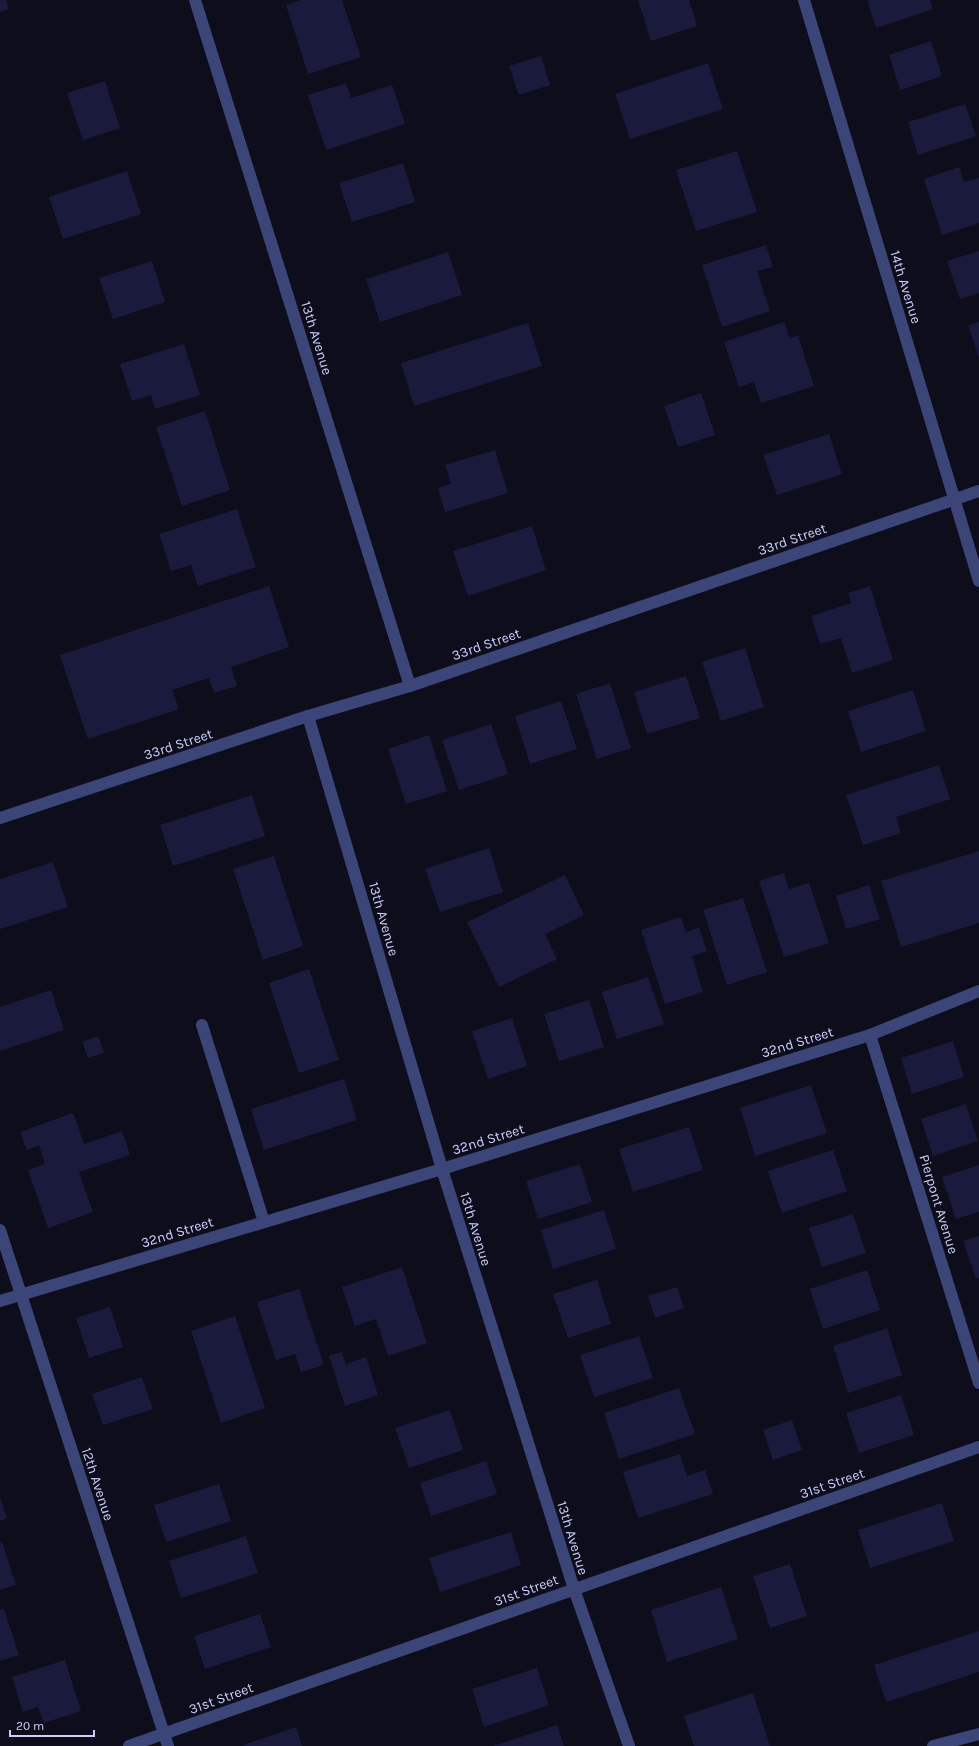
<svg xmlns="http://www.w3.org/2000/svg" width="979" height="1746" font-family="Karla,sans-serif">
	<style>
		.building { fill: #1a1a3c }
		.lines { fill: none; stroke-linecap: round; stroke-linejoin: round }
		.minor { stroke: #3b4578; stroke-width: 12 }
		.labels { text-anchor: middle; stroke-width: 3; stroke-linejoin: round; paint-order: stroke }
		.street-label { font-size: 14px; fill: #cbcffc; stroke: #0d0d1c }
	</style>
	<rect width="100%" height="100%" fill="#0d0d1c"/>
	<g class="building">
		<path d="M0 0H6L9 9 0 12Z"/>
		<path d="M301 0H342L361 57 308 74 286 5Z"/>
		<path d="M638 0H689L697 26 651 41Z"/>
		<path d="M867 0H930L933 9 876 28Z"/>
		<path d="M931 41 942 76 900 90 889 55Z"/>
		<path d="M541 56 550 85 519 95 509 66Z"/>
		<path d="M708 63 723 109 630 139 615 94Z"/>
		<path d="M105 81 120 128 83 140 67 93Z"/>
		<path d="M346 83 351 98 392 85 405 124 326 150 308 95Z"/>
		<path d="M965 104 976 136 918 155 908 122Z"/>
		<path d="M737 151 757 212 696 231 676 170Z"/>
		<path d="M403 163 415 202 352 222 339 183Z"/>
		<path d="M959 167 964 182 979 178V223L942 235 924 179Z"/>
		<path d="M127 171 141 214 63 239 49 197Z"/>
		<path d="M766 245 773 267 757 271 770 311 722 327 702 265Z"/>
		<path d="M979 251V293L960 299 947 261Z"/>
		<path d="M448 252 462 295 380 322 366 279Z"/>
		<path d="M152 261 165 302 113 319 99 278Z"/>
		<path d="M784 322 790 338 798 335 814 386 761 403 754 382 739 387 724 342Z"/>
		<path d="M979 322V358L968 325Z"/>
		<path d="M528 323 542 366 414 406 401 363Z"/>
		<path d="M184 344 200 395 155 409 151 395 132 401 120 364Z"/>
		<path d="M701 393 715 435 678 447 664 406Z"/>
		<path d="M205 411 230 490 182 506 156 427Z"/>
		<path d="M829 434 842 474 777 495 763 455Z"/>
		<path d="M495 450 508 493 445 512 438 488 451 484 445 465Z"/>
		<path d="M237 509 256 567 198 586 191 565 171 571 159 534Z"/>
		<path d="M532 526 546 570 468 596 453 551Z"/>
		<path d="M269 586 289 647 231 667 237 686 214 693 209 678 172 690 179 709 88 739 60 655Z"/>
		<path d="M870 586 893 660 852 673 841 638 820 644 811 616 851 603 848 593Z"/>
		<path d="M745 648 764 707 721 721 702 662Z"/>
		<path d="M686 676 700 718 647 734 634 692Z"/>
		<path d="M610 683 631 748 597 759 576 694Z"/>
		<path d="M913 690 926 731 861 752 848 711Z"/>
		<path d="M561 701 577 749 530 764 515 716Z"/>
		<path d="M491 724 508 774 459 790 442 740Z"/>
		<path d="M429 735 447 791 406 804 388 749Z"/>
		<path d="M939 765 950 799 896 817 901 833 863 845 846 795Z"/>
		<path d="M252 795 265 836 173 866 160 825Z"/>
		<path d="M489 848 503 892 440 912 425 869Z"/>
		<path d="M979 851V923L901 947 881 881Z"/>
		<path d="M274 856 303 946 263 960 233 869Z"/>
		<path d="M53 862 68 907 0 929V879Z"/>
		<path d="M784 873 789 889 809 883 829 943 784 957 759 881Z"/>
		<path d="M565 875 584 915 545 934 557 959 499 987 467 922Z"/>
		<path d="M869 885 880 919 846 929 836 896Z"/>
		<path d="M743 898 767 972 727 985 703 910Z"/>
		<path d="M681 917 686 932 699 927 707 951 692 956 703 992 665 1004 641 930Z"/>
		<path d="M309 969 339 1060 299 1073 269 983Z"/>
		<path d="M648 977 664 1024 617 1039 602 992Z"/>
		<path d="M51 990 64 1030 0 1051V1007Z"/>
		<path d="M589 1000 604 1047 559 1061 544 1014Z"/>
		<path d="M512 1018 527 1066 488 1079 472 1031Z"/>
		<path d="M98 1036 104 1053 88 1058 82 1042Z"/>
		<path d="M953 1041 964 1077 912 1094 901 1058Z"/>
		<path d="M344 1079 357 1120 264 1150 251 1109Z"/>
		<path d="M811 1085 827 1133 755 1156 740 1108Z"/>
		<path d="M966 1104 978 1141 933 1156 921 1119Z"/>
		<path d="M73 1113 84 1144 122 1131 130 1155 79 1172 93 1212 48 1228 28 1170 45 1164 39 1145 27 1150 20 1132Z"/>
		<path d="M689 1127 703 1170 633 1192 619 1149Z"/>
		<path d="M833 1150 847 1191 782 1213 768 1171Z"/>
		<path d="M580 1164 592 1202 538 1219 526 1181Z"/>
		<path d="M979 1165V1212L956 1219 942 1177Z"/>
		<path d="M604 1210 616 1249 553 1269 541 1230Z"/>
		<path d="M853 1214 866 1253 822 1267 809 1228Z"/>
		<path d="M979 1236V1278L976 1279 963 1241Z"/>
		<path d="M402 1267 427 1343 388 1356 376 1319 355 1326 342 1287Z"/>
		<path d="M867 1270 880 1310 823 1329 810 1289Z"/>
		<path d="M597 1280 611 1324 568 1338 553 1294Z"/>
		<path d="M677 1287 684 1308 655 1318 648 1296Z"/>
		<path d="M299 1289 324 1365 301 1372 295 1354 276 1360 257 1302Z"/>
		<path d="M110 1307 123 1347 89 1358 76 1318Z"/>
		<path d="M235 1316 265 1408 221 1423 191 1331Z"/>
		<path d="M887 1328 902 1375 848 1393 833 1346Z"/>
		<path d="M639 1336 653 1378 594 1397 580 1355Z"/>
		<path d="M342 1352 346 1364 366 1357 378 1395 345 1406 329 1356Z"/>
		<path d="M142 1377 153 1409 103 1425 92 1394Z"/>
		<path d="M679 1388 695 1434 619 1459 604 1413Z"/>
		<path d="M901 1395 914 1435 859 1453 846 1413Z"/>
		<path d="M450 1410 463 1450 409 1468 395 1428Z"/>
		<path d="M792 1420 802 1450 773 1460 763 1430Z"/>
		<path d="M680 1454 687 1476 705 1470 713 1494 638 1518 623 1472Z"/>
		<path d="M486 1461 497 1494 431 1516 420 1483Z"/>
		<path d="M219 1484 231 1521 166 1542 154 1505Z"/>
		<path d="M0 1497 7 1518 0 1521Z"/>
		<path d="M942 1503 954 1541 870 1568 858 1530Z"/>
		<path d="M511 1532 521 1565 440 1592 429 1558Z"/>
		<path d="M246 1536 258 1573 181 1598 169 1561Z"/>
		<path d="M2 1542 16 1585 0 1590V1543Z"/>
		<path d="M790 1564 807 1616 770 1628 753 1576Z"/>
		<path d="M721 1587 738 1639 667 1662 651 1610Z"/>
		<path d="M4 1609 19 1655 0 1661V1610Z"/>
		<path d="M260 1614 271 1647 205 1669 194 1636Z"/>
		<path d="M979 1631V1672L886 1702 874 1665Z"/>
		<path d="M65 1660 81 1711 44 1723 38 1707 23 1712 12 1677Z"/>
		<path d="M537 1668 549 1705 484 1727 472 1689Z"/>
		<path d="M753 1693 770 1746H694L684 1716Z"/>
		<path d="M557 1725 564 1746H493Z"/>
		<path d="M296 1727 302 1746H241Z"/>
	</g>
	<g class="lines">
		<g class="minor">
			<path d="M195 0 410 686"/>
			<path d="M804 0 979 581"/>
			<path d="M308 716 442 1169 574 1589 629 1746"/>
			<path d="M0 818 308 716 410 686 979 491"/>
			<path d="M202 1025 264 1222"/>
			<path d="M870 1035 979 1383"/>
			<path d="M0 1230 168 1746"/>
			<path d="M0 1301 442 1169 870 1035 979 991"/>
			<path d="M129 1746 979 1447"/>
			<path d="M933 1746 979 1734"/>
		</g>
	</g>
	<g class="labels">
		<g class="street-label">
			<text transform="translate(906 287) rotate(73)" y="5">14th Avenue</text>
			<text transform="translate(317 338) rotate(73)" y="5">13th Avenue</text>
			<text transform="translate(792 539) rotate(-19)" y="5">33rd Street</text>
			<text transform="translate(486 644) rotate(-19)" y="5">33rd Street</text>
			<text transform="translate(178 744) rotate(-18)" y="5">33rd Street</text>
			<text transform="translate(384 919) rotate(74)" y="5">13th Avenue</text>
			<text transform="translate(797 1042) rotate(-17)" y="5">32nd Street</text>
			<text transform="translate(488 1139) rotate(-17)" y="5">32nd Street</text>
			<text transform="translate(939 1204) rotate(73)" y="5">Pierpont Avenue</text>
			<text transform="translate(476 1229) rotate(73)" y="5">13th Avenue</text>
			<text transform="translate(177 1232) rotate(-17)" y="5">32nd Street</text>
			<text transform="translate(832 1483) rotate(-19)" y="5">31st Street</text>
			<text transform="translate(98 1484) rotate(72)" y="5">12th Avenue</text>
			<text transform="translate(573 1538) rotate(73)" y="5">13th Avenue</text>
			<text transform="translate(526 1590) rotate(-20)" y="5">31st Street</text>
			<text transform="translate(221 1698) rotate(-20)" y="5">31st Street</text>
		</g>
	</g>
	<path d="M10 1730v6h84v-6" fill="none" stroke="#cbcffc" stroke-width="2"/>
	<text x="16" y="1730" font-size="12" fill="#cbcffc" stroke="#0d0d1c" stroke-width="3" paint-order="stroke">20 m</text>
</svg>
